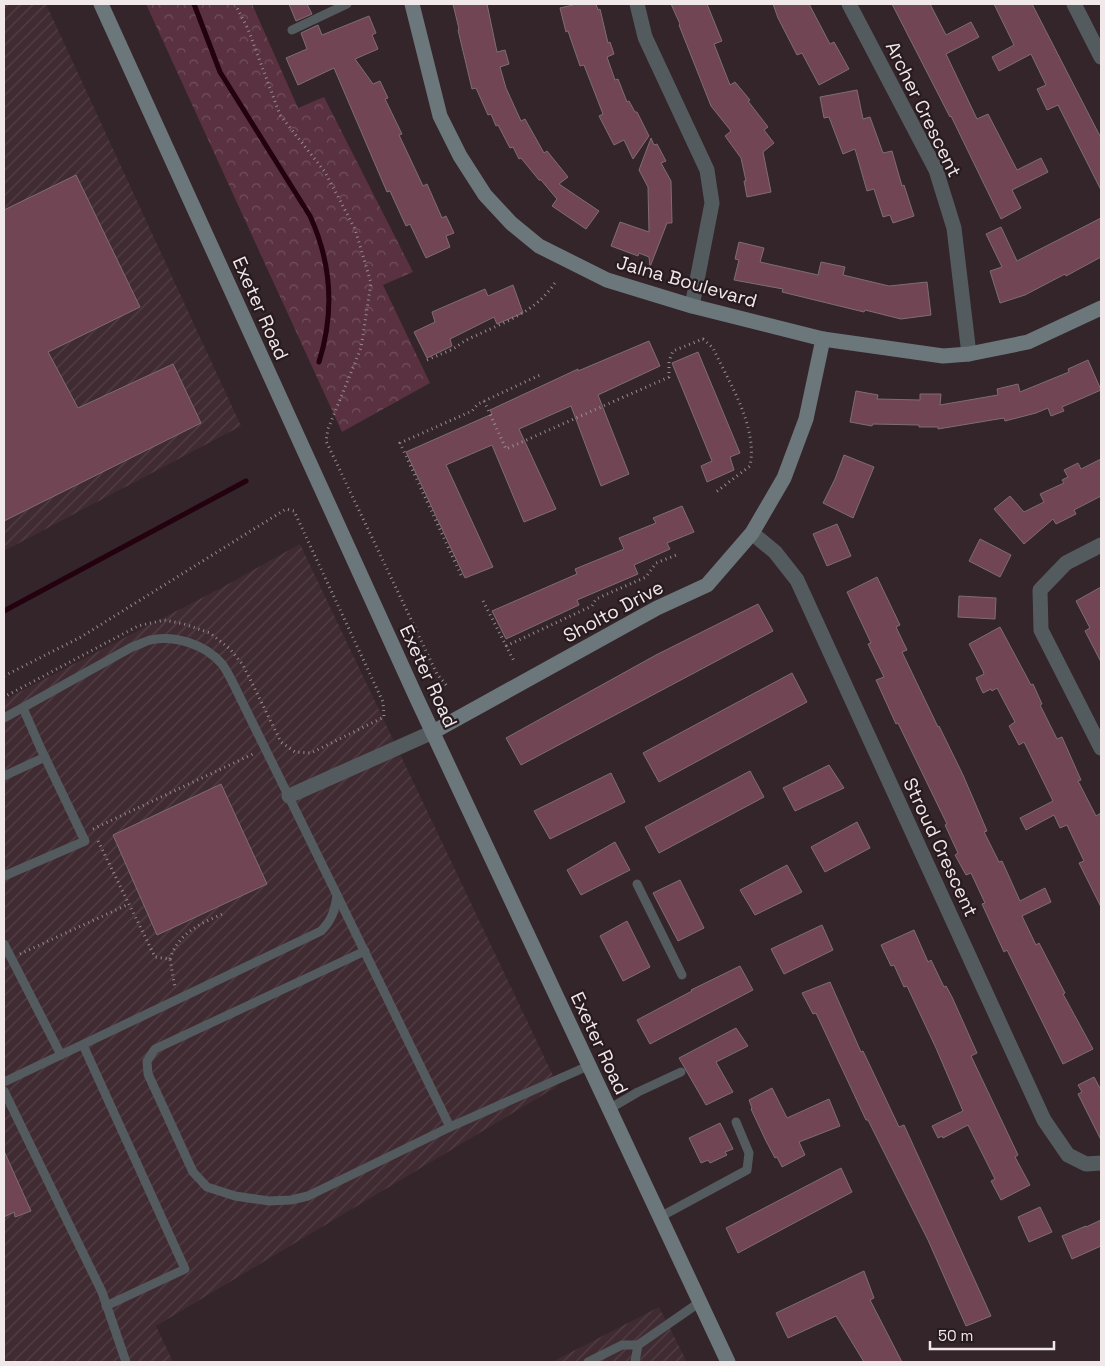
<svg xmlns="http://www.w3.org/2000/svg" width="1105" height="1366" font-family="'Space Grotesk',sans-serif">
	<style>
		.industrial { fill: url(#industrial-furrows) }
		.park { fill: url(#park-crowns) }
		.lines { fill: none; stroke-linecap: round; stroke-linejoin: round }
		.stream { stroke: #23010f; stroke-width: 5 }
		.building { fill: #724555; stroke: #7e6d73 }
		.path { stroke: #978c8f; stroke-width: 3; stroke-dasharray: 1 4; stroke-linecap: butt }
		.lane { stroke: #545b5e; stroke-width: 9 }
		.street { stroke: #545b5e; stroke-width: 15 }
		.secondary { stroke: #6c777c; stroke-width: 15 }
		.labels { text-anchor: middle; stroke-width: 4.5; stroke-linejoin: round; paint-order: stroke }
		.street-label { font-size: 19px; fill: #f1e8ea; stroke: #281b20 }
	</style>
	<defs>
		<pattern id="industrial-furrows" width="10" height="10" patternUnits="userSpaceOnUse" patternTransform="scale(1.25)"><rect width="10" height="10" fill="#402b32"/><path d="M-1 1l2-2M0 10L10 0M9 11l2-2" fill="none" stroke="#534046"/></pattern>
		<pattern id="park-crowns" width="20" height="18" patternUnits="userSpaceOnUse" patternTransform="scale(1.25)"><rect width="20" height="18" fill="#5a3140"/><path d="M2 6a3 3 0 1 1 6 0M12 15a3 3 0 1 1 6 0" fill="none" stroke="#724f5c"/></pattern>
	</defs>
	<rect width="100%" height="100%" fill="#332529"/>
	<g class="industrial">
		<path d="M4 4H46L241 426 4 551Z"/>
		<path d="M300 544 558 1086 156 1326 173 1362H4V700L221 588Z"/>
		<path d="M659 1307 687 1362H552Z"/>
	</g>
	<path class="park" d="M146 4H252L298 108 324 97 413 272 383 285 430 383 342 432Z"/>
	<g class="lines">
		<g class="stream">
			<path d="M194 4 220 72 310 216C332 264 335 311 319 362"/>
			<path d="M4 611 246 481"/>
		</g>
	</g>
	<g class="building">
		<path d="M289 4H307L312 14 296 21Z"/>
		<path d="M453 4H487L497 52 505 50 509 64 500 67 506 88 521 121 525 119 544 153 547 151 568 177 559 184 599 211 586 229 552 206 557 199 541 180H539L521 158 519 159 513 147 510 148 498 125 496 126 491 114 488 115 476 88 472 89 458 30 459 29Z"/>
		<path d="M577 4H596L598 10 600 9 608 43 610 42 614 54 607 57 615 80 618 79 627 102 629 101 635 112H637L649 136 633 159 624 140 614 145 599 116 603 114 584 65 580 66 568 31 566 32 560 8Z"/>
		<path d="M671 4H707L722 41 714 44 730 85 735 82 750 100 748 101 768 127 764 130 774 143 763 152 771 192 747 197 744 181H746L741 158 725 136 731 131 711 106 679 25 680 24Z"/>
		<path d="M773 4H809L830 44 834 42 849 69 819 85 802 53 797 55 778 18Z"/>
		<path d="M892 4H930L946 35 971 22 979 37 946 54 977 119 988 114 1017 170 1041 158 1048 172 1012 190 1021 208 1001 219 951 116 950 117Z"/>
		<path d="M994 4H1032L1101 138V190L1058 105 1047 110 1037 89 1046 85 1031 54 999 71 992 57 1014 45Z"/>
		<path d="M369 16 376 33 372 35 378 49 355 59 373 84 380 81 388 98 385 99 402 134 399 135 423 186 427 184 442 218 446 216 454 233 446 236 450 247 426 258 410 224 406 226 390 191 387 192 334 68 298 85 286 58 307 49 301 33 318 25 322 35Z"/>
		<path d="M857 90 863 119 870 117 883 153 892 151 902 186 904 185 914 216 893 223 890 215 883 217 874 189 867 191 855 149 843 154 829 117 824 118 820 97Z"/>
		<path d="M651 138 654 145 657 144 666 161 661 163 671 181 672 223H667L650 267 649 257 639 253 638 256 611 246 620 222 649 232 648 187 639 170Z"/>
		<path d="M76 175 140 307 48 352 78 408 173 364 201 423 4 521V210Z"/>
		<path d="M1101 218V257L1066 276 1065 274 1025 295 1000 303 990 271 1002 267 986 234 1001 227 1017 261Z"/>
		<path d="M739 242 764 248 760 262 818 275 821 262 845 267 843 275 889 286 927 282 931 315 901 319 865 310 864 312 782 292 783 289 734 280 739 260 735 259Z"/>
		<path d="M513 285 523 313 497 324 494 317 450 339 452 346 427 358 414 332 435 322 432 312 485 289 488 296Z"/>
		<path d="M649 341 660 366 598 395 629 474 601 486 571 406 519 429 556 509 524 522 492 445 446 465 493 567 465 578 406 452 492 414 490 410 578 369V371Z"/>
		<path d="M698 352 740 453 730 457 734 470 707 482 701 466 712 461 672 363Z"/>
		<path d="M1088 360 1101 390 1062 407 1064 411 1051 416 1048 408 1036 413 1005 421 1004 418 938 429V427H919V425L873 424 872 426 850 422 856 391 878 395 877 399 920 400V394H941L940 405 998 395 997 389 1018 384 1020 392 1069 372 1068 369Z"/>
		<path d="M844 455 874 467 853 518 823 503 835 479Z"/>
		<path d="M1101 459V496L1074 510 1076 514 1056 524 1053 519 1024 544 994 509 1010 496 1024 512 1044 502 1040 494 1064 483 1062 480 1068 477 1064 470 1078 463 1081 469Z"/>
		<path d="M682 506 694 532 667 543 670 549 634 565 638 574 577 600 579 605 506 639 492 611 577 574 575 569 624 549 619 538 656 523 653 518Z"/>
		<path d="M837 524 851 556 827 566 813 534Z"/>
		<path d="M980 539 1011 555 1000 577 969 561Z"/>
		<path d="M877 577 900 625 896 627 907 650 902 652 938 727 939 726 963 775 987 831 984 832 999 862 1002 861 1020 901 1045 888 1051 902 1022 916 1036 945 1039 943 1065 993 1063 994 1093 1049 1063 1064 1007 950 1004 952 982 904 985 903 971 873 966 875 955 855 958 853 945 825 947 824 898 723 896 724 876 680 884 677 868 644 871 643 847 592Z"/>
		<path d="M1101 587V662L1085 631 1090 628 1076 601Z"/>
		<path d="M959 596 996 598 995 619 958 617Z"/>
		<path d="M758 604 773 631 521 765 506 738 656 655Z"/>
		<path d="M1000 627 1031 685 1033 684 1042 704 1040 705 1057 739 1062 737 1081 780 1078 781 1096 816 1101 813V907L1079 863 1084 861 1067 825 1060 828 1054 815 1026 830 1020 818 1053 801 1024 742 1019 745 1009 726 1015 722 997 688 992 691 991 689 983 693 976 678 984 674 983 671 969 644Z"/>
		<path d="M792 673 807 702 659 782 643 753Z"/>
		<path d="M829 765 844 788 795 811 783 788Z"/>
		<path d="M750 771 764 797 659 853 645 827Z"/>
		<path d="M611 773 625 802 550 839 534 811Z"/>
		<path d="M221 784 267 884 157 935 113 835Z"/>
		<path d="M857 822 870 848 825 872 811 847Z"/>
		<path d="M615 842 630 870 581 895 567 870Z"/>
		<path d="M787 865 802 892 755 915 740 890Z"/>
		<path d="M680 880 704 928 678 941 653 893Z"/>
		<path d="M627 921 650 967 623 981 600 936Z"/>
		<path d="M822 925 833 950 784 974 771 949Z"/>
		<path d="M914 930 928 962 931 960 944 987 946 986 952 997 977 1053 971 1056 1018 1155 1015 1157 1030 1185 1001 1200 991 1181 995 1179 968 1125 943 1138 942 1136 938 1138 932 1126 963 1111 936 1048 907 986 904 987 894 965 891 966 881 945Z"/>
		<path d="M740 966 753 990 650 1044 637 1020 692 991 691 990Z"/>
		<path d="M830 982 861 1052 863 1051 899 1127 904 1125 991 1316 966 1326 928 1240 868 1120H866L816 1013 813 1014 802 993Z"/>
		<path d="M736 1028 748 1046 716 1062 733 1092 706 1105 679 1058Z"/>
		<path d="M1094 1077 1101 1090V1140L1078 1094 1082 1092 1078 1085Z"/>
		<path d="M772 1088 787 1118 829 1099 840 1126 799 1142 805 1155 782 1167 777 1157 775 1158 766 1141 751 1109 752 1108 749 1100Z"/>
		<path d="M720 1123 733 1149 725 1152 727 1155 710 1163 708 1160 701 1163 689 1138Z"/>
		<path d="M4 1151 31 1211 15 1217 14 1212 4 1217Z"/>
		<path d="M841 1168 852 1192 738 1253 726 1228Z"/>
		<path d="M1040 1207 1052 1232 1029 1242 1018 1217Z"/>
		<path d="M1101 1220V1246L1072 1259 1062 1236 1086 1226V1227Z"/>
		<path d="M864 1271 874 1298 870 1300 902 1362H864L836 1316 788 1338 776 1313Z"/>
	</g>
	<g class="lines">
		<g class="path">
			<path d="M235 4 248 29 280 115 325 172 355 229 371 283 361 348 328 429 326 441 437 674 447 686"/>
			<path d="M427 360C436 356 444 353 453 349 459 345 465 340 473 337 504 322 537 312 556 281"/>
			<path d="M484 401 506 449 669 377V361L673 351 703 339 713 348C729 383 758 426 750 466L716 492"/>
			<path d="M461 575 400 443 472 411 478 404 542 374"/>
			<path d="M483 601 515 663"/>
			<path d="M506 646 592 606 596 599 646 577 656 563 679 554"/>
			<path d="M4 676 81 637 286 509 294 511 383 702 384 717 311 753 295 752 281 742 243 665 230 649 210 633 184 624 164 620 138 626 4 697"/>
			<path d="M93 829 255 753"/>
			<path d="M98 841 155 957 170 959 175 988"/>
			<path d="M20 954 129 904"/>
			<path d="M170 959C178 933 201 923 225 913"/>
		</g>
		<g class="lane">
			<path d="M292 30 347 4"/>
			<path d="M4 718 132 647C138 645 144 642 150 640 175 635 205 644 222 664 226 669 229 676 232 681L337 895C335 910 332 920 321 931L4 1082"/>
			<path d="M4 776 45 757"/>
			<path d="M4 876 85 841 40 747 23 708"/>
			<path d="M637 884 682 975"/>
			<path d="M337 895 450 1127"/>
			<path d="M4 944 61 1055"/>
			<path d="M365 951 155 1049 147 1061 148 1074 193 1172 207 1187 235 1196 269 1201 291 1200 308 1196 450 1127 588 1066"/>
			<path d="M83 1045 185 1269 106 1306"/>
			<path d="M4 1091 102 1292 126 1362"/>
			<path d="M609 1109 638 1092 681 1072"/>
			<path d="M660 1217 747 1170 749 1153 736 1122"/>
			<path d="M588 1362 622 1345H638L700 1302"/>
			<path d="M635 1362 638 1345"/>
		</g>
		<g class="street">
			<path d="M637 4 645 37 707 170 712 203 692 306"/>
			<path d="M849 4 936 170 954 228 969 354"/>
			<path d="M1074 4 1101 57"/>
			<path d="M752 533 775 552 797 580 1044 1120 1068 1155 1086 1164 1101 1163"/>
			<path d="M1101 545 1066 563 1040 590 1041 630 1101 748"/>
			<path d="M289 796 433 732"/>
		</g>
		<g class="secondary">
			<path d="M101 4 417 699 728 1362"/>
			<path d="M412 4 440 116 460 156 485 195 511 223 539 246 607 280 692 306 823 339 943 356 969 354 1028 342 1101 308"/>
			<path d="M433 732 657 608 707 585 752 533 784 478 806 419 823 339"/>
		</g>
	</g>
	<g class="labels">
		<g class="street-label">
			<text transform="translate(924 109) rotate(64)" y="7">Archer Crescent</text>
			<text transform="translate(687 281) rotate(16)" y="7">Jalna Boulevard</text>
			<text transform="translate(261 308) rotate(66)" y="7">Exeter Road</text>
			<text transform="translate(613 611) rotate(-28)" y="7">Sholto Drive</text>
			<text transform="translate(429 676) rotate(65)" y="7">Exeter Road</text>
			<text transform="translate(941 847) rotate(65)" y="7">Stroud Crescent</text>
			<text transform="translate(600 1043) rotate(65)" y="7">Exeter Road</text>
		</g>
	</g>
	<rect width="1105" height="1366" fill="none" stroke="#f1e8ea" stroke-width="10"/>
	<path d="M930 1341v8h124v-8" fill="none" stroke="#f1e8ea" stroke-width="2.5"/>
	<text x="938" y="1341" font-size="15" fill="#f1e8ea" stroke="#281b20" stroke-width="4" paint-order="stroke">50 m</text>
</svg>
